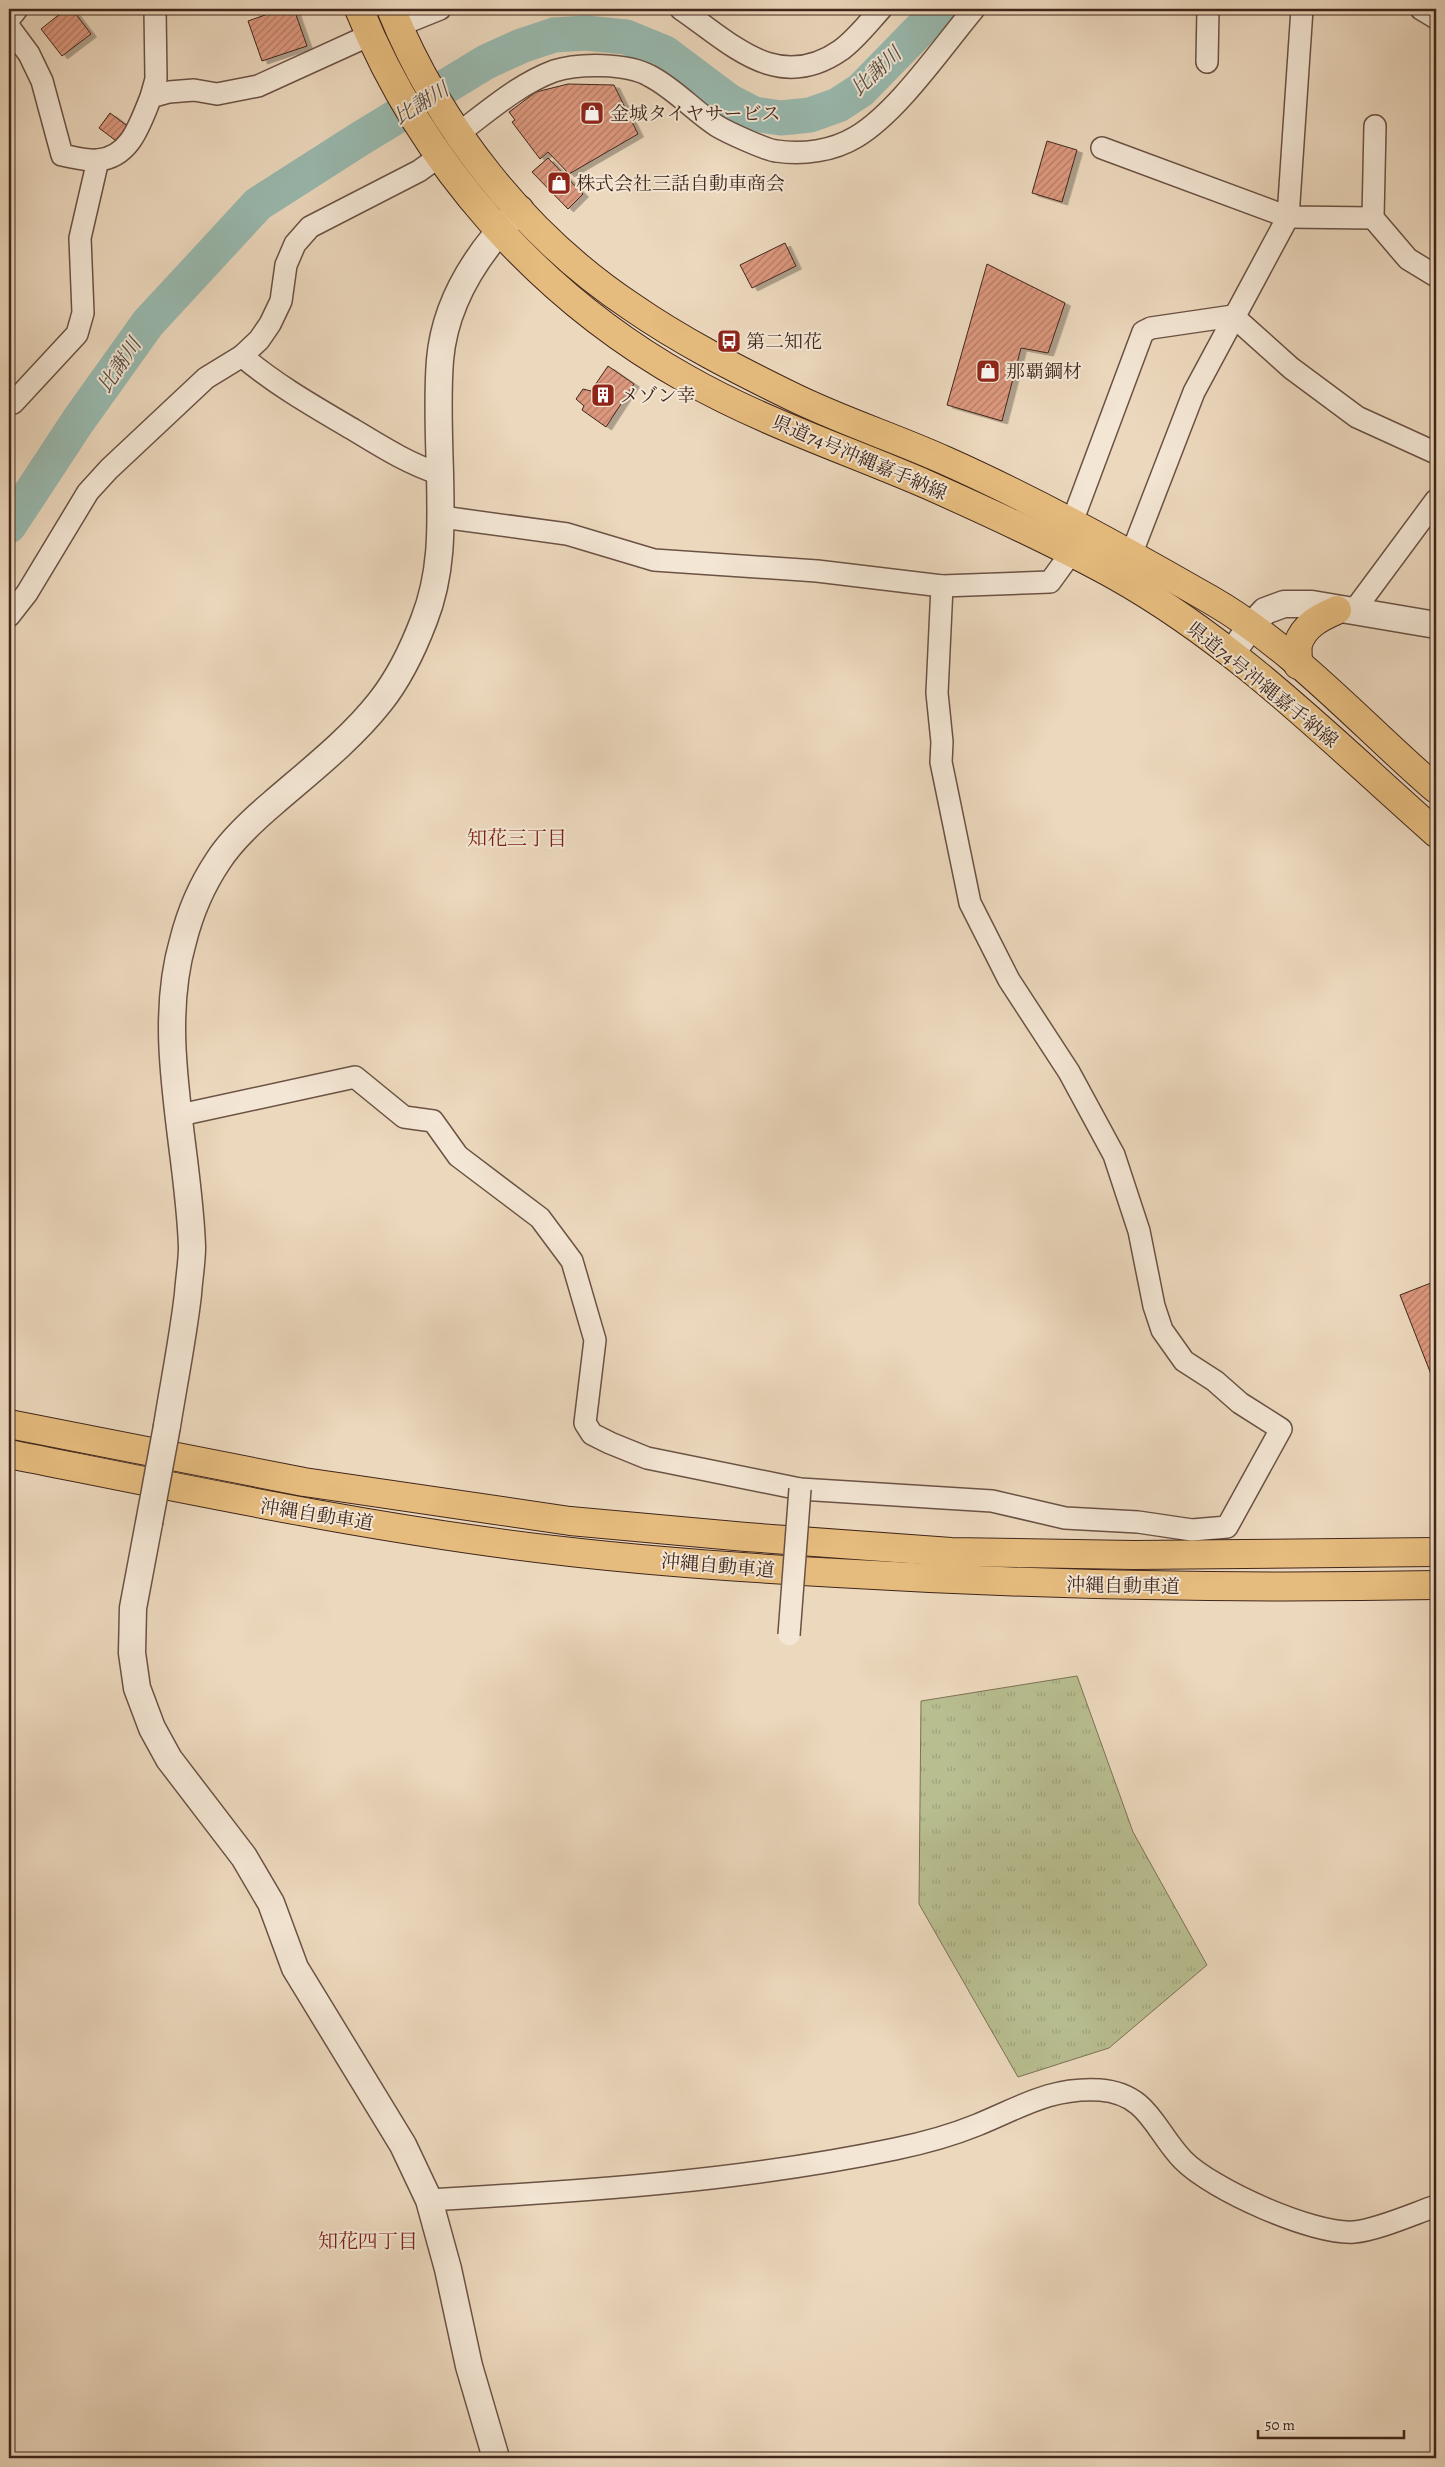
<svg xmlns="http://www.w3.org/2000/svg" width="1445" height="2467" font-family="Alegreya,'Noto Serif JP',serif">
	<style>
		.grass { fill: url(#grass-tufts); stroke: #7c7256 }
		.lines { fill: none; stroke-linecap: round; stroke-linejoin: round }
		.river { stroke: #99bab0; stroke-width: 35 }
		.building { fill: url(#building-hatch); stroke: #40261b; filter: url(#shadow) }
		.minor-casing { stroke: #6b5244; stroke-width: 24 }
		.tertiary-casing { stroke: #6b5244; stroke-width: 29 }
		.primary-casing { stroke: #40261b; stroke-width: 30 }
		.motorway-casing { stroke: #40261b; stroke-width: 30 }
		.minor { stroke: #f3e6d4; stroke-width: 21 }
		.tertiary { stroke: #f3e6d4; stroke-width: 26 }
		.primary { stroke: #e6bc7e; stroke-width: 28 }
		.motorway { stroke: #e6bc7e; stroke-width: 28 }
		.minor-bridge-casing { stroke: #6b5244; stroke-width: 24; stroke-linecap: butt }
		.tertiary-bridge-casing { stroke: #6b5244; stroke-width: 29; stroke-linecap: butt }
		.minor-bridge { stroke: #f3e6d4; stroke-width: 21 }
		.tertiary-bridge { stroke: #f3e6d4; stroke-width: 26 }
		.labels { text-anchor: middle; stroke-width: 4; stroke-linejoin: round; paint-order: stroke }
		.poi-label { font-size: 19px; fill: #40261b; stroke: #f3e6d4; text-anchor: start }
		.street-label { font-size: 19px; fill: #40261b; stroke: #f3e6d4 }
		.water-label { font-size: 20px; font-style: italic; fill: #564b40; stroke: #f3e6d4 }
		.neighbourhood-label { font-size: 20px; fill: #7a1f14; stroke: #f3e6d4 }
	</style>
	<defs>
		<pattern id="grass-tufts" width="24" height="20" patternUnits="userSpaceOnUse" patternTransform="scale(1.25)"><rect width="24" height="20" fill="#b8be90"/><path d="M3 7l-1-3M5 7V3M7 7l1-3M15 17l-1-3M17 17v-4M19 17l1-3" fill="none" stroke="#9fa37c"/></pattern>
		<pattern id="building-hatch" width="6" height="6" patternUnits="userSpaceOnUse" patternTransform="scale(1.25)"><rect width="6" height="6" fill="#dc987e"/><path d="M-1 1l2-2M0 6l6-6M5 7l2-2" fill="none" stroke="#b47c66"/></pattern>
		<filter id="shadow"><feDropShadow dx="5.5" dy="3" stdDeviation="0" flood-color="#0004"/></filter>
	</defs>
	<rect width="100%" height="100%" fill="#ecd8bd"/>
	<filter id="stains"><feTurbulence type="fractalNoise" baseFrequency=".004" numOctaves="4"/><feColorMatrix values="0 0 0 0 .2 0 0 0 0 .09 0 0 0 0 .02 0 0 0 .5 -.17"/></filter>
	<radialGradient id="worn" r=".72"><stop offset=".6" stop-color="#630" stop-opacity="0"/><stop offset="1" stop-color="#630" stop-opacity=".3"/></radialGradient>
	<path class="grass" d="M1077 1676 1133 1832 1207 1965 1109 2048 1018 2077 919 1904 921 1701Z"/>
	<g class="lines">
		<path class="river" d="M9 526 78 421 148 323 258 204 358 140 486 62 521 46 554 35 586 33 626 37 665 53 729 101 754 114 781 118 810 115 838 105 861 90 940 9"/>
	</g>
	<g class="building">
		<path d="M66 9H72L91 34 62 56 41 29Z"/>
		<path d="M282 9H294L307 46 262 61 248 21Z"/>
		<path d="M568 84 614 85 638 134 569 174 548 152 540 159 512 122 515 120 509 112 536 92Z"/>
		<path d="M110 113 130 128 119 143 99 128Z"/>
		<path d="M1047 141 1077 150 1062 202 1032 193Z"/>
		<path d="M548 158 583 194 568 209 532 172Z"/>
		<path d="M785 243 796 266 752 288 740 265Z"/>
		<path d="M987 264 1065 303 1048 353 1021 348 1002 421 947 405Z"/>
		<path d="M608 366 634 384 606 427 582 410 584 406 576 399 583 389 591 391Z"/>
		<path d="M1436 1281V1387L1400 1295Z"/>
	</g>
	<g class="lines">
		<g class="minor-casing">
			<g id="minor">
				<path d="M681 9C732 44 778 94 841 50 856 39 869 22 881 9"/>
				<path d="M1421 9 1436 18"/>
				<path d="M9 19 17 9"/>
				<path d="M398 26 440 9"/>
				<path d="M9 27 29 54 42 81 62 155C73 157 87 161 98 160 131 157 140 123 151 97L169 92 194 90 217 94 258 86 370 35"/>
				<path d="M1207 62 1208 9"/>
				<path d="M151 97 156 79 155 9"/>
				<path d="M1375 126 1373 218 1408 259 1436 276"/>
				<path d="M459 133C488 111 519 84 554 71 579 63 627 63 650 76 675 89 694 111 717 126 727 132 766 150 776 151 803 155 833 151 856 137 898 112 942 47 974 9"/>
				<path d="M1102 148 1288 217 1373 218"/>
				<path d="M242 356C276 385 315 407 354 430 382 447 409 464 440 474"/>
				<path d="M13 403 77 334 83 313 80 238 98 160"/>
				<path d="M442 517 567 534 654 560 817 571 942 586 1050 582 1071 553"/>
				<path d="M1072 522 1143 332 1151 328 1233 316 1291 368 1357 417 1436 453"/>
				<path d="M1131 555 1194 392 1288 217 1302 9"/>
				<path d="M1353 612 1436 500"/>
				<path d="M9 616 27 593 88 492 109 469 206 378 242 356 259 340 270 324 281 301 286 265 295 244 310 227 419 171 440 156"/>
				<path d="M180 1115 355 1077 404 1117 433 1121 458 1156 540 1218 572 1261 595 1340 585 1423 592 1434 610 1443 647 1458 800 1489 992 1501 1065 1518 1138 1522 1192 1530 1227 1527 1281 1429 1240 1403 1215 1381 1184 1361 1162 1330 1154 1306 1139 1231 1114 1155 1069 1072 1009 980 970 903 941 762 942 742 937 693 942 586"/>
				<path d="M429 2200C585 2191 742 2181 895 2149 924 2143 950 2136 977 2125 1021 2107 1051 2087 1100 2090 1149 2094 1154 2130 1183 2160 1211 2189 1313 2235 1354 2232 1377 2230 1413 2214 1436 2206"/>
			</g>
		</g>
		<g class="tertiary-casing">
			<g id="tertiary">
				<path d="M1232 653 1251 626 1265 611 1284 604H1312L1436 625"/>
				<path d="M167 1426C174 1382 183 1338 188 1294 189 1278 192 1263 192 1247 189 1148 155 1037 183 941 190 913 202 885 218 861 232 839 253 820 273 803 310 771 350 740 380 702 400 677 413 649 424 620 443 572 441 524 440 474 439 437 437 397 440 360 445 301 479 250 520 209"/>
				<path d="M149 1523 133 1608 132 1653 137 1688 152 1728 169 1759 244 1857 271 1903 295 1968 403 2145 429 2200 448 2269 469 2366 496 2458"/>
			</g>
		</g>
		<g class="primary-casing">
			<g id="primary">
				<path d="M359 9C422 164 539 296 685 378 762 422 847 450 928 485 991 513 1056 543 1116 576 1237 644 1333 742 1436 833"/>
				<path d="M391 9C439 127 525 236 632 307 681 341 736 369 789 395 839 420 893 437 944 460 1036 501 1124 550 1211 600 1293 647 1364 727 1436 789"/>
				<path d="M1298 665C1298 658 1297 650 1298 644 1304 625 1321 617 1337 610"/>
			</g>
		</g>
		<g class="motorway-casing">
			<g id="motorway">
				<path d="M9 1424 304 1482 570 1521 746 1537 951 1552 1134 1555 1436 1552"/>
				<path d="M9 1454C195 1491 382 1531 571 1552 659 1562 748 1568 837 1573 1037 1585 1236 1589 1436 1585"/>
			</g>
		</g>
		<use href="#minor" class="minor"/>
		<use href="#tertiary" class="tertiary"/>
		<use href="#primary" class="primary"/>
		<use href="#motorway" class="motorway"/>
		<g class="minor-bridge-casing">
			<path id="minor-bridge" d="M789 1635 800 1489"/>
		</g>
		<g class="tertiary-bridge-casing">
			<path id="tertiary-bridge" d="M149 1523 167 1426"/>
		</g>
		<use href="#minor-bridge" class="minor-bridge"/>
		<use href="#tertiary-bridge" class="tertiary-bridge"/>
	</g>
	<defs>
		<g id="shop-square" transform="scale(1.25)"><rect x="-9" y="-9" width="18" height="18" rx="4" fill="#8f2418" stroke="#f3e6d4"/><path d="M-5-2.5h2.3a2.7 3.5 0 0 1 5.4 0H5L5.5 6h-11ZM-1.5-2.5h3a1.5 2.3 0 0 0-3 0Z" fill="#fff"/></g>
		<g id="bus-square" transform="scale(1.25)"><rect x="-9" y="-9" width="18" height="18" rx="4" fill="#8f2418" stroke="#f3e6d4"/><path d="M-5-6H5V4H4V6H2V4H-2V6H-4V4H-5ZM-3.5-4V0h7V-4ZM-3.5 1.2v1.5H-2V1.2ZM2 1.2v1.5H3.5V1.2Z" fill="#fff"/></g>
		<g id="building-square" transform="scale(1.25)"><rect x="-9" y="-9" width="18" height="18" rx="4" fill="#8f2418" stroke="#f3e6d4"/><path d="M-4-6H4V6H1V3H-1V6H-4ZM-2.5-4.3h1.7v1.8h-1.7ZM.8-4.3h1.7v1.8H.8ZM-2.5-1h1.7V.8h-1.7ZM.8-1h1.7V.8H.8Z" fill="#fff"/></g>
	</defs>
	<g fill-rule="evenodd">
		<use href="#shop-square" x="592" y="113"/>
		<use href="#shop-square" x="559" y="183"/>
		<use href="#bus-square" x="729" y="341"/>
		<use href="#shop-square" x="988" y="371"/>
		<use href="#building-square" x="603" y="395"/>
	</g>
	<g class="labels">
		<g class="poi-label">
			<text x="610" y="120">金城タイヤサービス</text>
			<text x="576" y="190">株式会社三話自動車商会</text>
			<text x="746" y="348">第二知花</text>
			<text x="1006" y="378">那覇鋼材</text>
			<text x="620" y="402">メゾン幸</text>
		</g>
		<g class="street-label">
			<text transform="translate(860 457) rotate(23)" y="7">県道74号沖縄嘉手納線</text>
			<text transform="translate(1263 684) rotate(39)" y="7">県道74号沖縄嘉手納線</text>
			<text transform="translate(317 1514) rotate(9)" y="7">沖縄自動車道</text>
			<text transform="translate(718 1565) rotate(5)" y="7">沖縄自動車道</text>
			<text transform="translate(1123 1585) rotate(1)" y="7">沖縄自動車道</text>
		</g>
		<g class="water-label">
			<text transform="translate(876 71) rotate(-43)" y="7">比謝川</text>
			<text transform="translate(421 103) rotate(-32)" y="7">比謝川</text>
			<text transform="translate(119 365) rotate(-56)" y="7">比謝川</text>
		</g>
		<g class="neighbourhood-label">
			<text x="517" y="845">知花三丁目</text>
			<text x="368" y="2248">知花四丁目</text>
		</g>
	</g>
	<rect width="1445" height="2467" fill="none" stroke="#ecd8bd" stroke-width="30"/>
	<rect x="10" y="10" width="1425" height="2447" fill="none" stroke="#40261b" stroke-width="2.5"/>
	<rect x="15" y="15" width="1415" height="2437" fill="none" stroke="#40261b"/>
	<path d="M1258 2430v8h146v-8" fill="none" stroke="#40261b" stroke-width="2.5"/>
	<text x="1265" y="2430" font-size="15" fill="#40261b" stroke="#f3e6d4" stroke-width="4" paint-order="stroke">50 m</text>
	<rect width="100%" height="100%" filter="url(#stains)"/>
	<rect width="100%" height="100%" fill="url(#worn)"/>
</svg>
